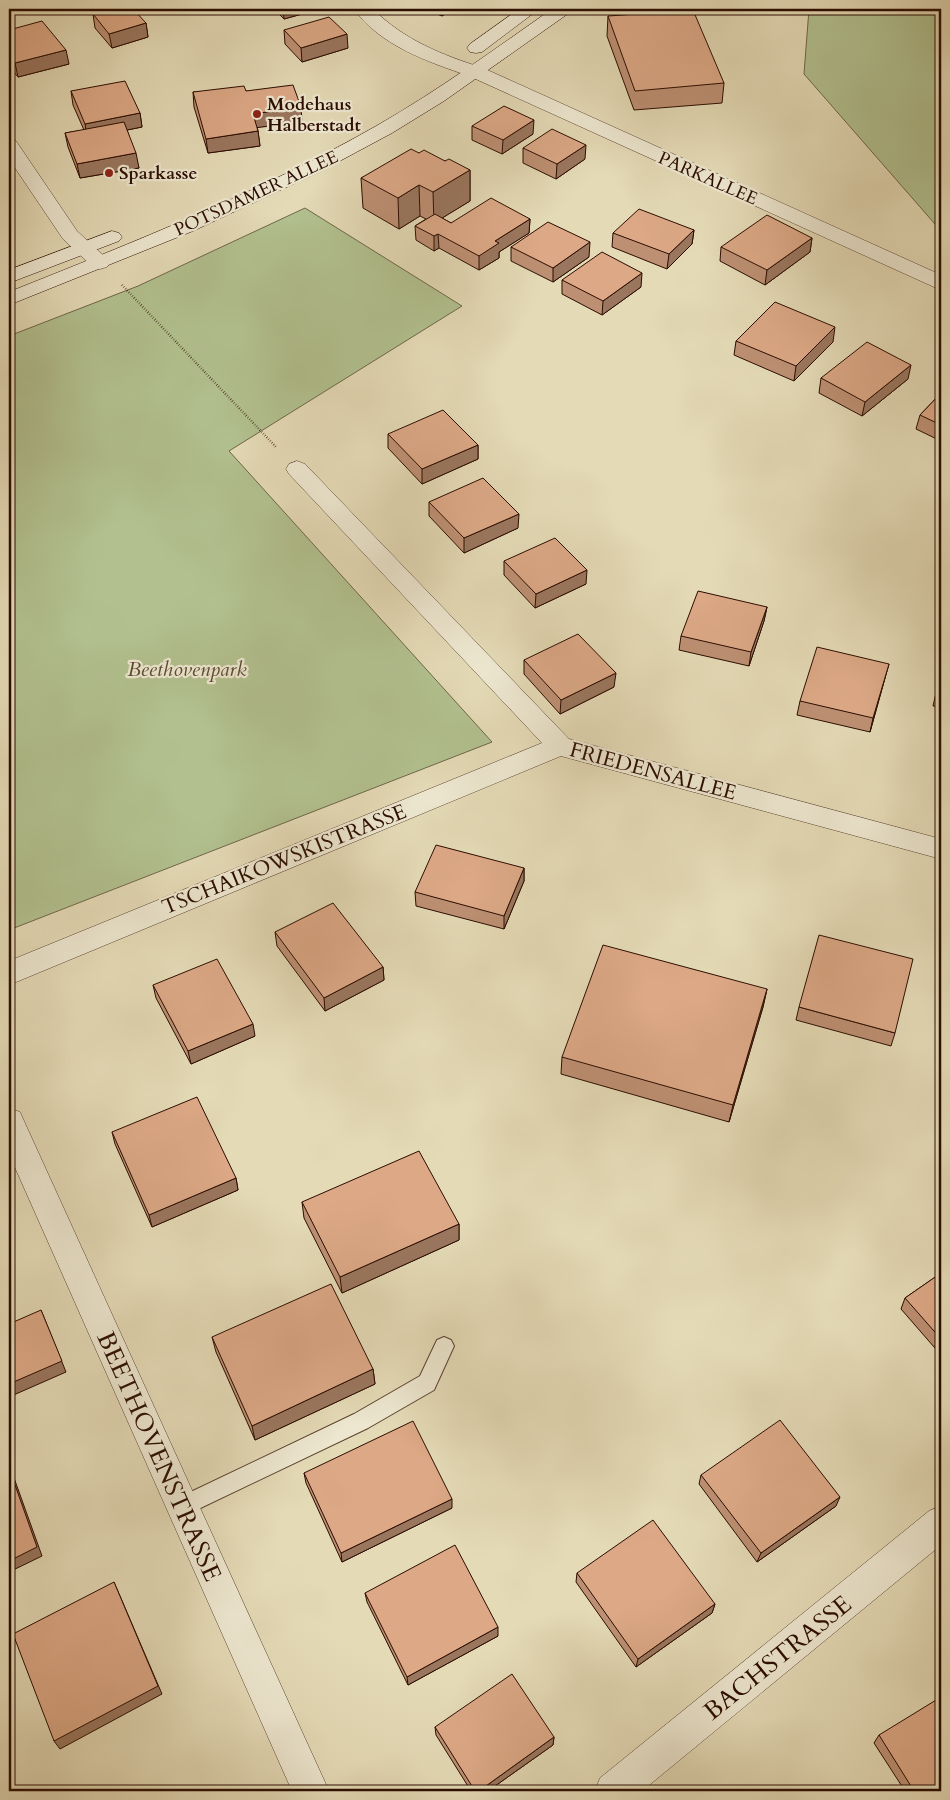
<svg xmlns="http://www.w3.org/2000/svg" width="950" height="1800" font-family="Cardo,serif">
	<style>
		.green { fill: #b2c08f; stroke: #6e6648 }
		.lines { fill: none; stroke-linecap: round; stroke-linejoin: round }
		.lane-casing { stroke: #59402e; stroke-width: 2 }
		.street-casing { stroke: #59402e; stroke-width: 1 }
		.secondary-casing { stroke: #2b0c00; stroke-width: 1 }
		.path { stroke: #2b0c00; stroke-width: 2.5; stroke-dasharray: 0.5 2; stroke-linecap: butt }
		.lane { fill: #ede7d0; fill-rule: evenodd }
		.street { fill: #ede7d0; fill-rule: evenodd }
		.secondary { fill: #ede7d0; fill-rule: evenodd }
		.wall { fill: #bd9073; stroke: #2b0c00 }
		.shaded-wall { fill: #9a765e; stroke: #2b0c00 }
		.building { fill: #dca886; stroke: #2b0c00 }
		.poi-dot { fill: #8f2418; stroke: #ede7d0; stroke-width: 2 }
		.labels { text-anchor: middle; stroke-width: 4.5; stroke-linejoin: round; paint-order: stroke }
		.far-poi-label { font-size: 18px; font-weight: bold; fill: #2b0c00; stroke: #ede7d0; text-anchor: start }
		.far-street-label { font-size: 18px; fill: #2b0c00; stroke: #ede7d0 }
		.park-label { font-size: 21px; font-style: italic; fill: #5a4b32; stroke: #ede7d0 }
		.street-label { font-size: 21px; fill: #2b0c00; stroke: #ede7d0 }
		.near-street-label { font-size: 25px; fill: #2b0c00; stroke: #ede7d0 }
	</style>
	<rect width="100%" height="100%" fill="#e4dab6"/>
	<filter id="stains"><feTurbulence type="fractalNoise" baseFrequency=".004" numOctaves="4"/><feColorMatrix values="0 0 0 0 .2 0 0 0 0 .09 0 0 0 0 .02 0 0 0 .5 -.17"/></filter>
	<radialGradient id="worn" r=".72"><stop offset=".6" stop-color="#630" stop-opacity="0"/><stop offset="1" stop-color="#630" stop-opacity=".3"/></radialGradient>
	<g class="green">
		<path d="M809 9H941V231L804 74Z"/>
		<path d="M305 208 462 306 229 451 492 742 9 930V336L138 286Z"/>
	</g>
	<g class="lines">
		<g class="lane-casing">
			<path id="lane" d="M444 1337 451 1340 454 1346 434 1390 368 1428 190 1513 183 1516 176 1513 173 1506 176 1499 354 1414 420 1376 437 1340Z"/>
		</g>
		<g class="street-casing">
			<g id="street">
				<path d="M354 9H373C404 40 442 55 483 68L941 275V289L934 287 469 76C429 62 380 46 354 9Z"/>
				<path d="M9 139 16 141 77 231 107 259 110 263 107 267 100 269 93 267 63 239 9 159Z"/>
				<path d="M297 461 305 464 569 739 941 839V859L561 756 9 985V961L542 743 289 474 286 469 289 464Z"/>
				<path d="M9 1108 20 1112 24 1121 329 1791H292L9 1154Z"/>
				<path d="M941 1506V1545L642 1791H595L600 1778 929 1511Z"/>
			</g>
		</g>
		<g class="secondary-casing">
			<g id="secondary">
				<path d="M519 9H539L482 52 476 53 470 52 467 48 470 44Z"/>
				<path d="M552 9H572L569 13 444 101 392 133 323 170 193 231 9 305V292C134 242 261 192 378 125 439 90 495 49 552 9Z"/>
				<path d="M112 231 119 233 122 237 119 241 9 283V270Z"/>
			</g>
		</g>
		<path class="path" d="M122 285 276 447"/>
		<use href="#lane" class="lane"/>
		<use href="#street" class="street"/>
		<use href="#secondary" class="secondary"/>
	</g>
	<g class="wall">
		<path d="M274 9H320L284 19Z"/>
		<path d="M425 9H452L442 16Z"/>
		<path d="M93 14 146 23 148 37 112 48 95 28Z"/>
		<path d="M608 16 724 83 722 103 634 110 607 36Z"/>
		<path d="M9 30 69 64 18 77 9 66Z"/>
		<path d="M284 30 348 48 302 62 285 44Z"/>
		<path d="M71 91 140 113 142 127 127 130 139 168 80 178 68 147 65 133 84 130 73 105Z"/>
		<path d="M246 91 301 107 302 122 257 127 258 131 260 146 208 153 194 107 193 92Z"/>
		<path d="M472 126 533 134 502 154 472 140Z"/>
		<path d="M523 148 585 159 556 179 523 163Z"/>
		<path d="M419 153 445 161 470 170V201L442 218 451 223 530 219 529 233 499 252V258L479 270 439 248 434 251 416 240 415 226 426 219 420 216 399 229 363 208 361 178Z"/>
		<path d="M694 230 692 244 667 269 612 247 613 233Z"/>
		<path d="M812 238 810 252 765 285 720 261 721 247Z"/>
		<path d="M511 247 589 257 553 282 511 261Z"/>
		<path d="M562 280 641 287 602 315 562 294Z"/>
		<path d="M736 341 833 342 794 381 734 355Z"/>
		<path d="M821 378 908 379 862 416 819 393Z"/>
		<path d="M941 393V441L916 429 920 415Z"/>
		<path d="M388 434 478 445V459L422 484 388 448Z"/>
		<path d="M429 502 518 528 464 553 429 516Z"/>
		<path d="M504 561 586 584 535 608 504 575Z"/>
		<path d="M767 607 764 621 749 666 679 650 681 636Z"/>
		<path d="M524 660 614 687 560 714 524 674Z"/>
		<path d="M941 672V707L933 706Z"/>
		<path d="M885 678 870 732 797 715 800 701Z"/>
		<path d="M524 868V881L504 929 416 906 415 892Z"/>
		<path d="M275 932 383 967 384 980 325 1011 277 946Z"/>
		<path d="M153 985 255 1036 191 1064 156 998Z"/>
		<path d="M767 989 763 1007 729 1122 561 1074 562 1057Z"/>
		<path d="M799 1007 895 1033 891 1046 796 1020Z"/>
		<path d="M112 1132 236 1178 238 1190 152 1227 115 1144Z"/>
		<path d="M302 1202 459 1224V1240L342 1293 304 1218Z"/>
		<path d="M941 1273V1355L901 1309 905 1298Z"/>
		<path d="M212 1337 373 1369 375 1384 255 1440 216 1352Z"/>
		<path d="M304 1473 452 1508 342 1562 306 1483Z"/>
		<path d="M701 1475 836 1506 757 1562 699 1484Z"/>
		<path d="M577 1573 715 1604 712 1613 636 1667 576 1582Z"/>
		<path d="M365 1593 498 1636 408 1685 367 1602Z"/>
		<path d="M435 1727 554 1737 553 1745 488 1791H471L436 1735Z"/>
		<path d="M879 1735 941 1791H905L874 1743Z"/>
	</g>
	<g class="shaded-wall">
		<path d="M283 9H320L284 19Z"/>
		<path d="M442 9H452L442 16Z"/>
		<path d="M146 23 148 37 112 48 109 34Z"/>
		<path d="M347 34 348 48 302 62 301 48Z"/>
		<path d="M66 50 69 64 18 77 15 63Z"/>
		<path d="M301 107 302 122 254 128 253 114Z"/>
		<path d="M140 113 142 127 87 138 85 124Z"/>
		<path d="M534 120 533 134 502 154 503 140Z"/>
		<path d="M258 131 260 146 208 153 206 139Z"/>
		<path d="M586 145 585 159 556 179 557 164Z"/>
		<path d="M136 153 139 168 80 178 77 164Z"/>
		<path d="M470 170V201L434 223 433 192Z"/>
		<path d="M419 185 420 216 399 229 398 198Z"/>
		<path d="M530 219 529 233 499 252V258L479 270V256L495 241Z"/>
		<path d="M694 230 692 244 667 269 669 254Z"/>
		<path d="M438 234 439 248 434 251V236Z"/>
		<path d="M812 238 810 252 765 285 767 270Z"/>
		<path d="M590 242 589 257 553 282V268Z"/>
		<path d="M642 273 641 287 602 315 603 301Z"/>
		<path d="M835 327 833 342 794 381 796 366Z"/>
		<path d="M911 365 908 379 862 416 865 402Z"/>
		<path d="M478 445V459L422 484V469Z"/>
		<path d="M519 514 518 528 464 553V538Z"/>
		<path d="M587 570 586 584 535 608 536 594Z"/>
		<path d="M767 607 764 621 749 666 751 652Z"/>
		<path d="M889 664 885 678 870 732 873 718Z"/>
		<path d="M616 673 614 687 560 714 561 700Z"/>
		<path d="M524 868V881L504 929V916Z"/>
		<path d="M383 967 384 980 325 1011 324 998Z"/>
		<path d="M767 989 763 1007 729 1122 733 1105Z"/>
		<path d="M253 1024 255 1036 191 1064 188 1051Z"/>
		<path d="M236 1178 238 1190 152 1227 149 1215Z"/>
		<path d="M459 1224V1240L342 1293 340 1277Z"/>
		<path d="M41 1310 66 1372 9 1397V1384Z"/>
		<path d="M373 1369 375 1384 255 1440 252 1426Z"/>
		<path d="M9 1464 42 1556 9 1572Z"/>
		<path d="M840 1497 836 1506 757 1562 761 1553Z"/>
		<path d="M452 1499V1508L342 1562 341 1553Z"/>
		<path d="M114 1582 162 1694 60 1749 54 1741Z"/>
		<path d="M715 1604 712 1613 636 1667 638 1659Z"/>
		<path d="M498 1627V1636L408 1685 407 1677Z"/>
		<path d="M554 1737 553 1745 488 1791H479Z"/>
	</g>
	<g class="building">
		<path d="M112 9H133L146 23 109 34 93 14Z"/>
		<path d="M693 10 724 83 635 91 608 16Z"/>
		<path d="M329 17 347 34 301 48 284 30Z"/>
		<path d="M42 21 66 50 15 63 9 56V30Z"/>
		<path d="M125 81 140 113 85 124 71 91Z"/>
		<path d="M293 85 301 107 253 114 258 131 206 139 193 92 244 86 246 91Z"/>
		<path d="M504 106 534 120 503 140 472 126Z"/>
		<path d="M124 122 136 153 77 164 65 133Z"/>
		<path d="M552 129 586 145 557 164 523 148Z"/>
		<path d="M411 149 419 153 424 150 445 161 449 159 470 170 433 192 419 185 398 198 361 178Z"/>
		<path d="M491 198 530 219 495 241 499 243 479 256 438 234 434 236 415 226 435 214 451 223Z"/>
		<path d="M639 209 694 230 669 254 613 233Z"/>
		<path d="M767 215 812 238 767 270 721 247Z"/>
		<path d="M548 222 590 242 553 268 511 247Z"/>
		<path d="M602 252 642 273 603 301 562 280Z"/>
		<path d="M775 302 835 327 796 366 736 341Z"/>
		<path d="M867 342 911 365 865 402 821 378Z"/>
		<path d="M941 393V425L920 415Z"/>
		<path d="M443 410 478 445 422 469 388 434Z"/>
		<path d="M483 478 519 514 464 538 429 502Z"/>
		<path d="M555 538 587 570 536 594 504 561Z"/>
		<path d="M698 591 767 607 751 652 681 636Z"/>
		<path d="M578 634 616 673 561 700 524 660Z"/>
		<path d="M817 647 889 664 873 718 800 701Z"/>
		<path d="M941 673V700L935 698Z"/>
		<path d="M436 845 524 868 504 916 415 892Z"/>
		<path d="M333 903 383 967 324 998 275 932Z"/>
		<path d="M819 935 913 959 895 1033 799 1007Z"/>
		<path d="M603 945 767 989 733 1105 562 1057Z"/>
		<path d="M217 959 253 1024 188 1051 153 985Z"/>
		<path d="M197 1097 236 1178 149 1215 112 1132Z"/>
		<path d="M419 1151 459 1224 340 1277 302 1202Z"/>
		<path d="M941 1273V1339L905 1298Z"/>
		<path d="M331 1284 373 1369 252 1426 212 1337Z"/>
		<path d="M41 1310 62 1361 9 1384V1324Z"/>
		<path d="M780 1420 840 1497 761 1553 701 1475Z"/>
		<path d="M413 1421 452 1499 341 1553 304 1473Z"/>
		<path d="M9 1468 37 1547 9 1561Z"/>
		<path d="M653 1520 715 1604 638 1659 577 1573Z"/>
		<path d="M455 1545 498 1627 407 1677 365 1593Z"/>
		<path d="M114 1582 158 1686 54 1741 13 1634Z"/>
		<path d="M512 1674 554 1737 479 1791H475L435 1727Z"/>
		<path d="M941 1697V1791H914L879 1735Z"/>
		<path d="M858 1785 863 1791H850Z"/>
	</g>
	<g class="poi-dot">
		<circle cx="257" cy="114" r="5"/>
		<circle cx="109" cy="173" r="5"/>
	</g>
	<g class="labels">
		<g class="far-poi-label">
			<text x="267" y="110">Modehaus<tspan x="267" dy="21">Halberstadt</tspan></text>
			<text x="119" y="179">Sparkasse</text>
		</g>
		<g class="far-street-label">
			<text transform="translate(708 178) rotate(24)" y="6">PARKALLEE</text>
			<text transform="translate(256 193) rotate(-25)" y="6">POTSDAMER ALLEE</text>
		</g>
		<g class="park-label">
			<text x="187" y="676">Beethovenpark</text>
		</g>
		<g class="street-label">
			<text transform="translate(653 771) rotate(15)" y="7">FRIEDENSALLEE</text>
			<text transform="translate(284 859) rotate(-22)" y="7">TSCHAIKOWSKISTRASSE</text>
		</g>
		<g class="near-street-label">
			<text transform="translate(160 1456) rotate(66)" y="9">BEETHOVENSTRASSE</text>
			<text transform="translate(777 1657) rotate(-39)" y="9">BACHSTRASSE</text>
		</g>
	</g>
	<rect width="950" height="1800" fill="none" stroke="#e4dab6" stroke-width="30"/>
	<rect x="10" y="10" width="930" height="1780" fill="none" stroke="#2b0c00" stroke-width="2.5"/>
	<rect x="15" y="15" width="920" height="1770" fill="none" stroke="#2b0c00"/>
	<rect width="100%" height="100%" filter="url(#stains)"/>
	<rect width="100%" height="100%" fill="url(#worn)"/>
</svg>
